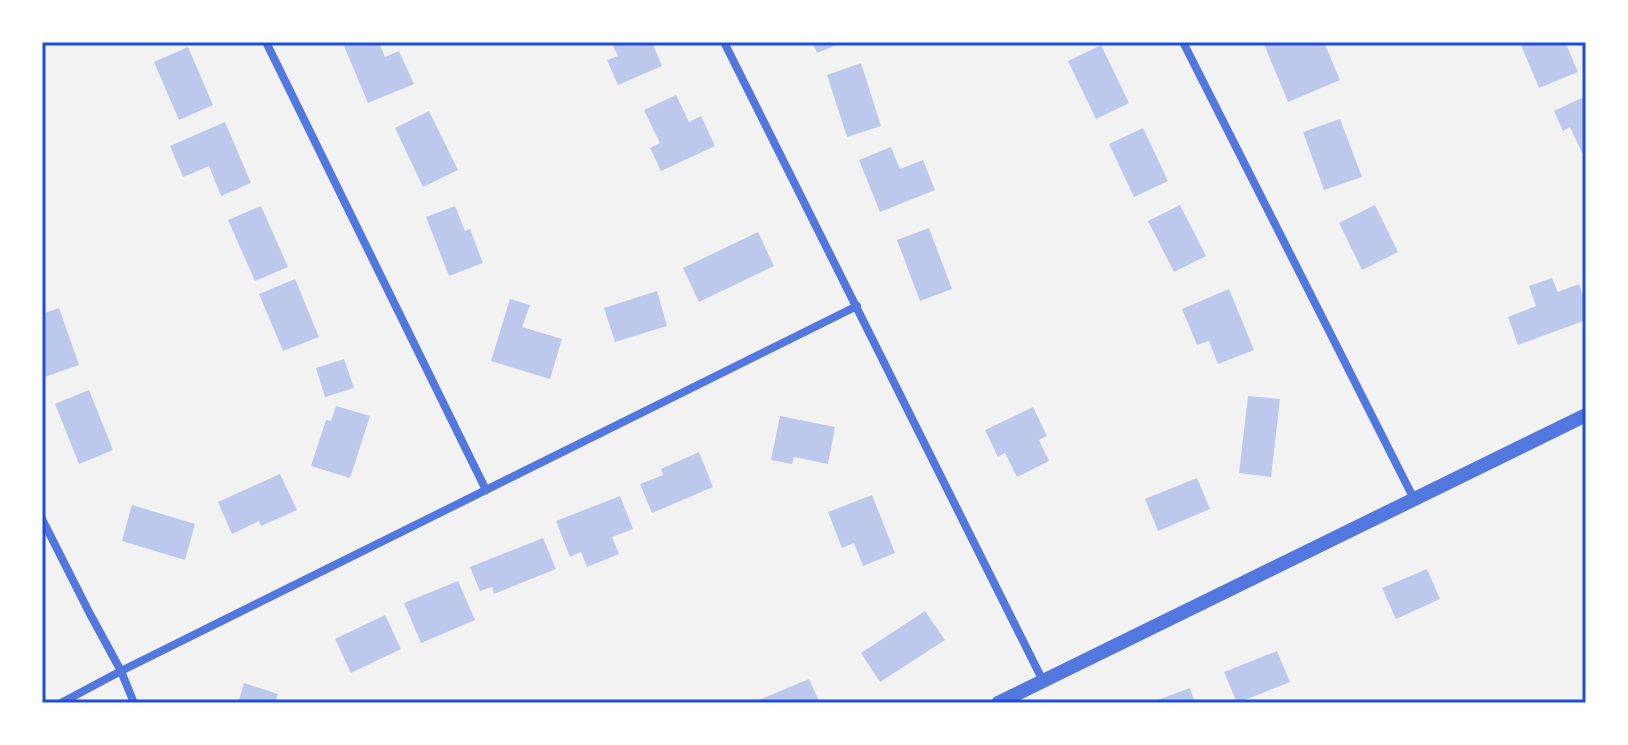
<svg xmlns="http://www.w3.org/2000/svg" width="1628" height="745" font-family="Literata,serif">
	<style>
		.building { fill: #bdc9ec }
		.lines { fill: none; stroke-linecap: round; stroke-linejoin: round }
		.minor { stroke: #5277de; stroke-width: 8 }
		.tertiary { stroke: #5277de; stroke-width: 14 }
		.neatline { fill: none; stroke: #1d4ed8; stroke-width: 3 }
	</style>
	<rect width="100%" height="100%" fill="#f2f2f2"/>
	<g class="building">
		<path d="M355 42H379L385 57 399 51 414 84 368 103 344 46Z"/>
		<path d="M611 42H652L662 66 618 85 607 60 618 56Z"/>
		<path d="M812 42H844L817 53Z"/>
		<path d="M1263 42H1324L1340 80 1288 102Z"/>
		<path d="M1529 42H1565L1578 72 1539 88 1521 45Z"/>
		<path d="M1101 45 1129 103 1096 119 1068 61Z"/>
		<path d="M188 47 213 105 179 120 154 62Z"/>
		<path d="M861 63 881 126 847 137 827 75Z"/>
		<path d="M676 95 689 122 701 116 715 146 661 171 650 148 660 143 644 110Z"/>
		<path d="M1586 96V161L1570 127 1563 131 1554 111Z"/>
		<path d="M429 111 458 170 423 187 395 128Z"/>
		<path d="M1340 119 1362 177 1324 190 1303 132Z"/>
		<path d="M225 122 251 183 221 196 209 166 183 177 170 146Z"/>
		<path d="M1143 128 1168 181 1134 197 1109 144Z"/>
		<path d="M891 147 900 169 923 160 935 190 880 212 859 160Z"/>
		<path d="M1180 205 1206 256 1174 272 1148 221Z"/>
		<path d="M1375 205 1398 252 1362 270 1339 223Z"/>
		<path d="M261 206 288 267 255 281 228 220Z"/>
		<path d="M455 206 465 231 470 229 483 263 449 276 426 217Z"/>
		<path d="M929 228 952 289 920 301 897 240Z"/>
		<path d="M758 232 774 266 699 302 683 268Z"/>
		<path d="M1552 278 1558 292 1579 284 1586 303V320L1518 345 1508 317 1536 306 1529 286Z"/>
		<path d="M295 279 319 337 283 351 259 294Z"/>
		<path d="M1229 289 1254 350 1218 364 1209 341 1197 345 1182 309Z"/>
		<path d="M657 291 667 326 615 342 604 308Z"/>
		<path d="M510 299 530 305 522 327 562 339 550 379 491 361Z"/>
		<path d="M59 308 79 365 42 378V314Z"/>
		<path d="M344 359 354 388 325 397 316 368Z"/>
		<path d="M89 390 113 450 79 464 55 404Z"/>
		<path d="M1248 396 1280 399 1271 477 1239 473Z"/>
		<path d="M336 406 370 416 350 478 311 466 326 420 331 421Z"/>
		<path d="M1033 407 1047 436 1039 440 1049 461 1017 477 1005 453 998 457 985 430Z"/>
		<path d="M780 416 835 427 828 464 794 457 792 464 771 460Z"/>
		<path d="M699 452 713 487 652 513 640 484 663 475 661 469Z"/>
		<path d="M280 474 297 510 261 526 259 521 232 534 218 502Z"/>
		<path d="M1197 478 1210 509 1158 531 1145 499Z"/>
		<path d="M872 495 895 553 863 566 854 543 842 548 828 512Z"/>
		<path d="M620 496 633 529 612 537 619 554 587 567 581 552 570 557 556 521Z"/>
		<path d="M132 505 195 524 185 560 122 541Z"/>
		<path d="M543 538 556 569 494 594 492 587 480 591 470 567Z"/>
		<path d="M1427 569 1440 599 1396 619 1382 588Z"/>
		<path d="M458 581 475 620 421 643 404 603Z"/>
		<path d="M925 611 945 640 880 682 861 653Z"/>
		<path d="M385 615 401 649 351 673 335 639Z"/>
		<path d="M1277 651 1290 682 1237 703 1224 672Z"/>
		<path d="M809 679 820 703H752Z"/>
		<path d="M244 683 278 694 275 703H238Z"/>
		<path d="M1190 688 1195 703H1150Z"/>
	</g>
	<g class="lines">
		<g class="minor">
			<path d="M266 42 486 490"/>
			<path d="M724 42 1043 681"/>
			<path d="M1183 42 1414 499"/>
			<path d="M42 519 90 614 121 671 134 703"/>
			<path d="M61 703 121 671 857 306"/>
		</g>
		<path class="tertiary" d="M998 703 1586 415"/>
	</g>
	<rect width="1628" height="745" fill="none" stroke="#ffffff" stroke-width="88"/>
	<rect x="44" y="44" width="1540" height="657" class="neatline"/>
</svg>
